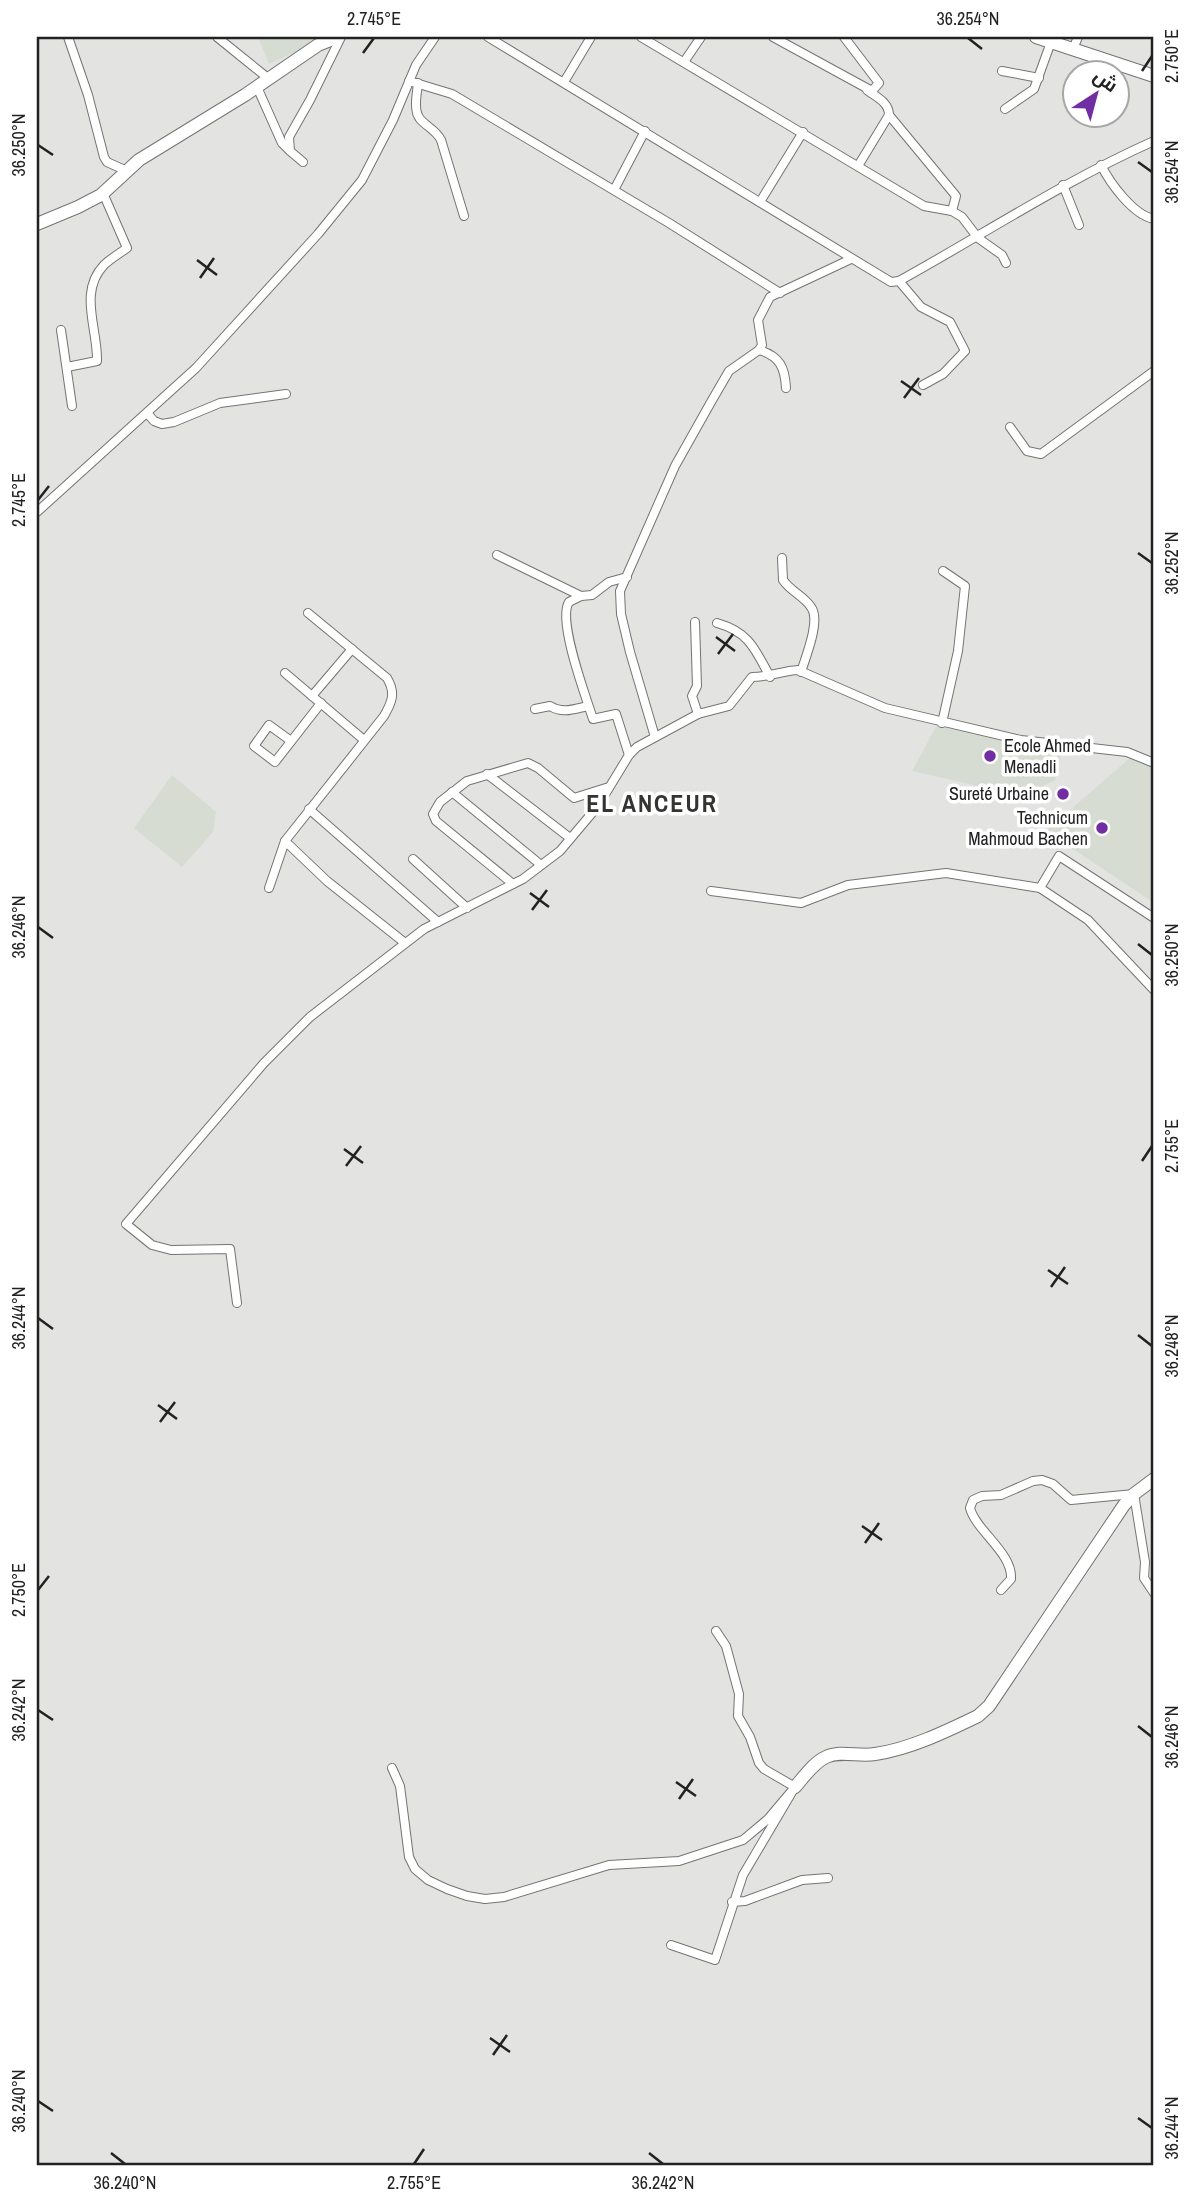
<svg xmlns="http://www.w3.org/2000/svg" width="1191" height="2202" font-family="'Archivo Narrow',Cairo,sans-serif">
	<style>
		.built { fill: #d6dcd2 }
		.lines { fill: none; stroke-linecap: round; stroke-linejoin: round }
		.street-casing { stroke: #737572; stroke-width: 10 }
		.secondary-casing { stroke: #737572; stroke-width: 14 }
		.street { stroke: #fff; stroke-width: 8 }
		.secondary { stroke: #fff; stroke-width: 12 }
		.ticks { fill: none; stroke: #212221; stroke-width: 2.5 }
		.poi-dot { fill: #702ea2; stroke: #fff; stroke-width: 2.5 }
		.labels { text-anchor: middle; stroke-width: 7; stroke-linejoin: round; paint-order: stroke }
		.poi-label { font-size: 18px; fill: #212221; stroke: #fff; text-anchor: end }
		.district-label { font-size: 24px; font-weight: bold; letter-spacing: 2px; fill: #343533; stroke: #fff }
		.neatline { fill: none; stroke: #212221; stroke-width: 2.5 }
		.ticks-label { font-size: 18px; text-anchor: middle; fill: #212221 }
	</style>
	<rect width="100%" height="100%" fill="#e3e4e2"/>
	<g class="built">
		<path d="M258 37H329L269 64Z"/>
		<path d="M937 725 1010 742 1062 750 1055 780 1043 786 1011 791 995 790 912 771Z"/>
		<path d="M1131 757 1154 768V903L1046 831Z"/>
		<path d="M172 775 216 812 213 832 182 867 134 828Z"/>
	</g>
	<g class="lines">
		<g class="street-casing">
			<g id="street">
				<path d="M68 37 88 95 104 157 107 162 127 171"/>
				<path d="M217 37 269 79"/>
				<path d="M488 37 891 282 899 281C984 234 1066 180 1154 141"/>
				<path d="M641 37 924 206 952 211 962 217 978 238 1002 255 1006 263"/>
				<path d="M773 37 872 91 879 83 844 37"/>
				<path d="M1073 49 1078 37"/>
				<path d="M684 62 701 37"/>
				<path d="M1002 71 1039 78"/>
				<path d="M409 81 452 94 669 223 780 293"/>
				<path d="M564 82 591 37"/>
				<path d="M418 83C417 94 413 110 420 119 427 127 436 130 441 140L464 216"/>
				<path d="M257 87 282 143 289 150"/>
				<path d="M1005 109 1034 89 1051 42"/>
				<path d="M889 115 956 196 952 211"/>
				<path d="M303 162 290 151 289 137 310 100 341 37"/>
				<path d="M1101 165C1110 183 1133 215 1154 219"/>
				<path d="M858 166 889 115C889 102 876 97 867 90"/>
				<path d="M1063 185 1079 225"/>
				<path d="M614 190 645 131"/>
				<path d="M760 202 803 132"/>
				<path d="M899 281 921 307 950 322 965 351 943 374 923 385"/>
				<path d="M61 330 72 406"/>
				<path d="M759 350C780 356 785 368 786 388"/>
				<path d="M67 367 97 361C98 329 78 292 104 265 111 258 119 254 127 248L103 193"/>
				<path d="M147 413 154 421 162 424 174 422 220 403 286 394"/>
				<path d="M1010 427 1027 451 1041 454 1154 371"/>
				<path d="M37 512 196 368 318 234 362 180 393 120 416 65 435 37"/>
				<path d="M497 555 581 596"/>
				<path d="M782 558 783 580C790 591 804 596 811 607 821 620 806 656 801 672"/>
				<path d="M627 577 609 582 592 595 581 596 569 602C557 620 586 697 593 719L616 714 629 755"/>
				<path d="M695 622 697 686 692 696 698 714"/>
				<path d="M717 623C749 632 755 649 770 677"/>
				<path d="M285 673 364 740"/>
				<path d="M312 696 352 649"/>
				<path d="M535 709 550 706C563 714 574 709 588 706"/>
				<path d="M942 723 958 651 965 586 943 571"/>
				<path d="M655 737 630 652 621 614 620 591 675 466 711 402 729 371 759 350 762 345 758 320 770 297 851 259"/>
				<path d="M291 741 269 725 254 746 275 762 321 703"/>
				<path d="M487 774 570 838"/>
				<path d="M452 792 541 865"/>
				<path d="M309 809 438 922"/>
				<path d="M285 841 327 881 405 943"/>
				<path d="M413 859 467 908"/>
				<path d="M513 884 436 821 433 814 440 802 467 781 528 763 538 768 574 798 609 787"/>
				<path d="M269 888 285 841 384 716C392 702 396 693 387 678L308 613"/>
				<path d="M711 891 801 903 848 885 946 873 1040 888"/>
				<path d="M1154 918 1059 856 1040 888 1088 920 1154 990"/>
				<path d="M237 1303 230 1249 171 1250 152 1245 126 1224 264 1063 310 1017 424 929 523 879 560 851 598 806 629 755 637 747 698 714 729 706 752 677C769 677 782 671 798 670L885 708 1021 740 1127 752 1154 763"/>
				<path d="M1001 1590 1011 1579C1013 1553 976 1531 970 1508L973 1500 982 1496 1001 1495 1033 1481 1042 1480 1053 1484 1071 1500 1134 1494 1145 1562 1144 1578 1154 1593"/>
				<path d="M716 1631 726 1646 739 1694 738 1716 750 1737 759 1763 764 1769 795 1787"/>
				<path d="M392 1768 400 1786 409 1857 415 1869 428 1880 447 1889 467 1896 485 1899 504 1897 609 1865 679 1861 743 1840 768 1819 795 1787 743 1875 715 1960 671 1945"/>
				<path d="M732 1902 745 1901 802 1880 828 1878"/>
			</g>
		</g>
		<g class="secondary-casing">
			<g id="secondary">
				<path d="M1036 37 1154 76"/>
				<path d="M37 224 78 207 101 195 139 160 245 95 318 45 338 37"/>
				<path d="M795 1787C804 1777 813 1763 826 1757 841 1750 859 1757 875 1754 910 1749 947 1731 978 1716L989 1706 1124 1505 1134 1494 1154 1479"/>
			</g>
		</g>
		<use href="#street" class="street"/>
		<use href="#secondary" class="secondary"/>
	</g>
	<path class="ticks" d="M968 38 982 49M363 53 374 38M1142 71 1152 56M38 145 53 155M1138 162 1152 172M197 260 217 275M200 278 214 258M901 381 921 395M904 398 919 378M38 500 49 486M1138 553 1152 563M716 637 735 651M718 654 733 634M530 893 549 907M532 910 547 890M38 927 53 938M1138 944 1152 955M344 1149 363 1163M1142 1161 1152 1146M346 1166 361 1146M1048 1270 1068 1284M1051 1287 1065 1267M38 1318 53 1329M1138 1335 1152 1346M158 1405 177 1419M160 1422 175 1402M862 1526 882 1540M865 1543 879 1523M38 1590 49 1576M38 1710 53 1720M1138 1726 1152 1737M676 1782 696 1796M679 1799 693 1779M490 2038 510 2052M493 2055 507 2035M38 2101 53 2111M1138 2118 1152 2128M111 2153 125 2164M649 2153 663 2164M414 2164 424 2149"/>
	<g class="poi-dot">
		<circle cx="990" cy="756" r="7"/>
		<circle cx="1063" cy="794" r="7"/>
		<circle cx="1102" cy="828" r="7"/>
	</g>
	<g class="labels">
		<g class="poi-label">
			<text x="1004" y="752" text-anchor="start">Ecole Ahmed<tspan x="1004" dy="21">Menadli</tspan></text>
			<text x="1049" y="800">Sureté Urbaine</text>
			<text x="1088" y="824">Technicum<tspan x="1088" dy="21">Mahmoud Bachen</tspan></text>
		</g>
		<g class="district-label">
			<text x="652" y="812">EL ANCEUR</text>
		</g>
	</g>
	<rect width="1191" height="2202" fill="none" stroke="#ffffff" stroke-width="77"/>
	<g transform="translate(1096 94) rotate(36)"><circle r="33" fill="#ffffff" stroke="#a6a7a6" stroke-width="2"/>
	<path d="M0-5L12 26L0 18L-12 26Z" fill="#702ea2"/>
	<text y="-10" font-size="19" font-weight="bold" text-anchor="middle" fill="#212221">ش</text>
	</g>
	<rect x="38" y="38" width="1114" height="2126" class="neatline"/>
	<g class="ticks-label">
		<text x="374" y="25">2.745°E</text>
		<text x="968" y="25">36.254°N</text>
		<text transform="translate(1172 56) rotate(-90)" y="6">2.750°E</text>
		<text transform="translate(19 145) rotate(-90)" y="6">36.250°N</text>
		<text transform="translate(1172 172) rotate(-90)" y="6">36.254°N</text>
		<text transform="translate(19 500) rotate(-90)" y="6">2.745°E</text>
		<text transform="translate(1172 563) rotate(-90)" y="6">36.252°N</text>
		<text transform="translate(19 927) rotate(-90)" y="6">36.246°N</text>
		<text transform="translate(1172 955) rotate(-90)" y="6">36.250°N</text>
		<text transform="translate(1172 1146) rotate(-90)" y="6">2.755°E</text>
		<text transform="translate(19 1318) rotate(-90)" y="6">36.244°N</text>
		<text transform="translate(1172 1346) rotate(-90)" y="6">36.248°N</text>
		<text transform="translate(19 1590) rotate(-90)" y="6">2.750°E</text>
		<text transform="translate(19 1710) rotate(-90)" y="6">36.242°N</text>
		<text transform="translate(1172 1737) rotate(-90)" y="6">36.246°N</text>
		<text transform="translate(19 2101) rotate(-90)" y="6">36.240°N</text>
		<text transform="translate(1172 2128) rotate(-90)" y="6">36.244°N</text>
		<text x="125" y="2189">36.240°N</text>
		<text x="414" y="2189">2.755°E</text>
		<text x="663" y="2189">36.242°N</text>
	</g>
</svg>
